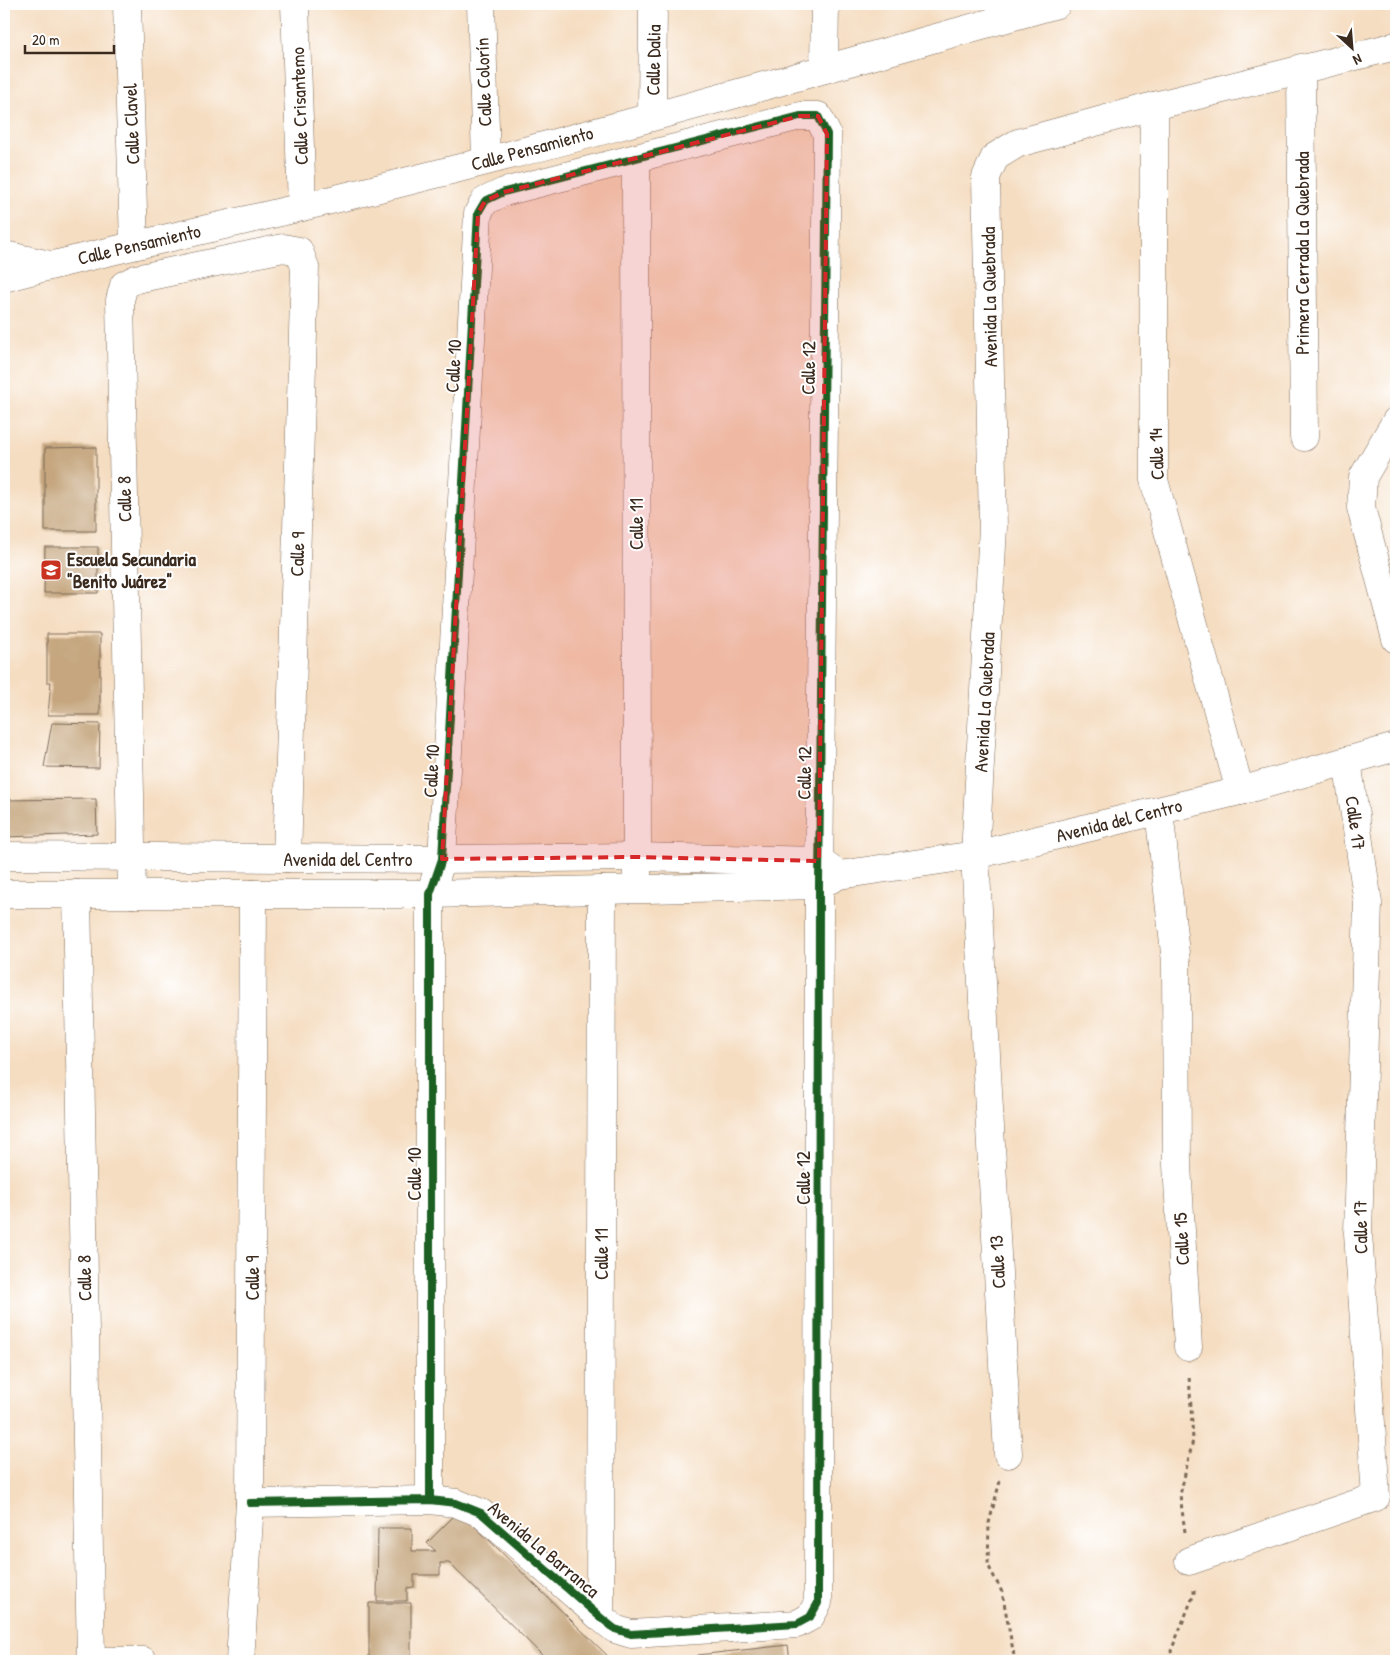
<svg xmlns="http://www.w3.org/2000/svg" width="1400" height="1665" font-family="'Patrick Hand',sans-serif">
	<style>
		.building { fill: #c5a67e }
		.lines { fill: none; stroke-linecap: round; stroke-linejoin: round }
		.minor-casing { stroke: #7c6957; stroke-width: 29 }
		.path { stroke: #7c6957; stroke-width: 3; stroke-dasharray: 4 4; stroke-linecap: butt }
		.minor { stroke: #fff; stroke-width: 28 }
		.cycleway-casing { stroke: #fff; stroke-width: 11 }
		.cycleway { stroke: #1b5e20; stroke-width: 8 }
		.marked { fill: #d62828; fill-opacity: 0.2; stroke: #d62828; stroke-width: 4; stroke-dasharray: 10 6; stroke-linejoin: round }
		.labels { text-anchor: middle; stroke-width: 4; stroke-linejoin: round; paint-order: stroke }
		.street-label { font-size: 19px; fill: #3b2a1e; stroke: #fff }
		.poi-label { font-size: 19px; font-weight: bold; fill: #3b2a1e; stroke: #fff; text-anchor: start }
	</style>
	<rect width="100%" height="100%" fill="#fff"/>
	<filter id="ink" filterUnits="userSpaceOnUse"><feTurbulence type="fractalNoise" baseFrequency=".02" numOctaves="2"/><feDisplacementMap in="SourceGraphic" scale="10" xChannelSelector="R" yChannelSelector="G"/><feConvolveMatrix kernelMatrix="1 2 1 2 8 2 1 2 1" color-interpolation-filters="sRGB"/></filter>
	<filter id="wash" filterUnits="userSpaceOnUse"><feTurbulence type="fractalNoise" baseFrequency=".0096" numOctaves="4" result="noise"/><feDisplacementMap in="SourceGraphic" scale="20" xChannelSelector="R" yChannelSelector="G"/><feGaussianBlur stdDeviation="1.12" result="paint"/><feColorMatrix in="noise" values="0 0 0 0 0 0 0 0 0 0 0 0 0 0 0 0 0 1.4 0 .05"/><feComposite in="paint" operator="in"/></filter>
	<g filter="url(#wash)">
		<rect width="100%" height="100%" fill="#f5ddc1"/>
		<g id="blocks">
			<g class="building">
				<path d="M96 447V531H45V448Z"/>
				<path d="M45 547H98V593H44Z"/>
				<path d="M47 634H100V715H48L51 682H47Z"/>
				<path d="M52 723 100 724 99 768 44 767Z"/>
				<path d="M96 799 97 834 4 837V800Z"/>
				<path d="M459 1511 613 1661H548L449 1563H440V1575H414V1587L407 1588V1601H377L378 1528H412V1551H436L427 1543Z"/>
				<path d="M369 1603H411V1659L369 1660Z"/>
				<path d="M788 1645 790 1661H699L698 1655Z"/>
			</g>
		</g>
	</g>
	<g filter="url(#ink)">
		<use href="#blocks" fill-opacity="0" stroke="#7c6957" stroke-width="1"/>
		<g class="lines">
			<g class="minor-casing">
				<g id="minor">
					<path d="M127 4 134 245"/>
					<path d="M295 4 302 207"/>
					<path d="M481 4 486 160"/>
					<path d="M1301 68 1304 437"/>
					<path d="M824 69 825 4"/>
					<path d="M1154 106V480L1240 791"/>
					<path d="M652 116 653 4"/>
					<path d="M636 158 637 874"/>
					<path d="M4 255 45 264"/>
					<path d="M4 278C102 251 203 231 302 207 555 147 806 74 1057 4"/>
					<path d="M1396 421 1363 477 1361 508 1396 639"/>
					<path d="M1159 811 1176 962 1177 1165 1188 1347"/>
					<path d="M4 856 442 859 636 857 819 861 833 871"/>
					<path d="M4 894H430L819 885 839 875 975 855 1240 791 1396 747"/>
					<path d="M77 894 91 1661"/>
					<path d="M132 894 120 300 124 285 136 279 283 248 299 251 305 267 287 858"/>
					<path d="M1008 1454 975 855 993 527 986 177 995 157 1018 143 1154 106 1396 46"/>
					<path d="M250 1503 430 1500 456 1503 481 1513 600 1617 615 1629 631 1634 797 1624 810 1617 818 1603 819 885 827 134 818 116H800L504 192 485 201 478 213 442 859 430 894V1500"/>
					<path d="M1189 1561 1376 1497 1358 1233 1368 903 1347 761"/>
					<path d="M600 1617 602 890"/>
					<path d="M98 1661H143"/>
					<path d="M240 1661 250 1503 253 894"/>
				</g>
			</g>
			<g class="path">
				<path d="M1000 1481 989 1523 988 1565 1002 1592 1015 1661"/>
				<path d="M1185 1532 1180 1495 1193 1440 1189 1375"/>
				<path d="M1173 1661 1171 1651 1194 1594V1590"/>
			</g>
			<use href="#minor" class="minor"/>
			<g class="cycleway-casing">
				<path id="cycleway" d="M250 1503 430 1500 456 1503 481 1513 600 1617 615 1629 631 1634 797 1624 810 1617 818 1603 819 885 827 134 818 116H800L504 192 485 201 478 213 442 859 430 894V1500"/>
			</g>
			<use href="#cycleway" class="cycleway"/>
		</g>
	</g>
	<path class="marked" d="M800 116H818L827 134 819 861 636 857 442 859 478 213 485 201 504 192Z"/>
	<defs>
		<g id="school-square" transform="scale(1.125)"><rect x="-9" y="-9" width="18" height="18" rx="4" fill="#c8321e" stroke="#fff"/><path d="M0-5L7-2L0 1L-7-2ZM-4 1L0 2.5L4 1V4Q0 6-4 4Z" fill="#fff"/></g>
	</defs>
	<g fill-rule="evenodd">
		<use href="#school-square" x="51" y="570"/>
	</g>
	<g class="labels">
		<g class="street-label">
			<text transform="translate(653 60) rotate(-89)" y="7">Calle Dalia</text>
			<text transform="translate(483 82) rotate(-92)" y="7">Calle Colorín</text>
			<text transform="translate(299 106) rotate(-92)" y="7">Calle Crisantemo</text>
			<text transform="translate(131 124) rotate(-92)" y="7">Calle Clavel</text>
			<text transform="translate(532 148) rotate(-15)" y="7">Calle Pensamiento</text>
			<text transform="translate(139 244) rotate(-13)" y="7">Calle Pensamiento</text>
			<text transform="translate(1302 253) rotate(-90)" y="7">Primera Cerrada La Quebrada</text>
			<text transform="translate(989 297) rotate(-91)" y="7">Avenida La Quebrada</text>
			<text transform="translate(453 366) rotate(-87)" y="7">Calle 10</text>
			<text transform="translate(808 368) rotate(-89)" y="7">Calle 12</text>
			<text transform="translate(1156 454) rotate(-92)" y="7">Calle 14</text>
			<text transform="translate(124 499) rotate(-91)" y="7">Calle 8</text>
			<text transform="translate(636 524) rotate(-90)" y="7">Calle 11</text>
			<text transform="translate(297 554) rotate(-88)" y="7">Calle 9</text>
			<text transform="translate(984 702) rotate(-87)" y="7">Avenida La Quebrada</text>
			<text transform="translate(431 771) rotate(-87)" y="7">Calle 10</text>
			<text transform="translate(804 773) rotate(-89)" y="7">Calle 12</text>
			<text transform="translate(1119 820) rotate(-14)" y="7">Avenida del Centro</text>
			<text transform="translate(1356 823) rotate(82)" y="7">Calle 17</text>
			<text x="348" y="866">Avenida del Centro</text>
			<text transform="translate(414 1174) rotate(-90)" y="7">Calle 10</text>
			<text transform="translate(803 1178) rotate(-90)" y="7">Calle 12</text>
			<text transform="translate(1360 1227) rotate(-91)" y="7">Calle 17</text>
			<text transform="translate(1181 1239) rotate(-93)" y="7">Calle 15</text>
			<text transform="translate(601 1254) rotate(-90)" y="7">Calle 11</text>
			<text transform="translate(997 1262) rotate(-93)" y="7">Calle 13</text>
			<text transform="translate(84 1278) rotate(-91)" y="7">Calle 8</text>
			<text transform="translate(252 1278) rotate(-90)" y="7">Calle 9</text>
			<text transform="translate(544 1549) rotate(40)" y="7">Avenida La Barranca</text>
		</g>
		<g class="poi-label">
			<text x="67" y="566">Escuela Secundaria<tspan x="67" dy="22">"Benito Juárez"</tspan></text>
		</g>
	</g>
	<rect width="1400" height="1665" fill="none" stroke="#fff" stroke-width="20"/>
	<g transform="translate(1352 48) rotate(154)" stroke="#ffffff" stroke-width="4" paint-order="stroke">
	<path d="M0-4L9 19L0 12L-9 19Z" fill="#3b2a1e"/>
	<text y="-8" font-size="14" font-weight="bold" text-anchor="middle" fill="#3b2a1e">N</text>
	</g>
	<path d="M25 45v8h89v-8" fill="none" stroke="#3b2a1e" stroke-width="2.5"/>
	<text x="32" y="45" font-size="15" fill="#3b2a1e" stroke="#ffffff" stroke-width="4" paint-order="stroke">20 m</text>
</svg>
